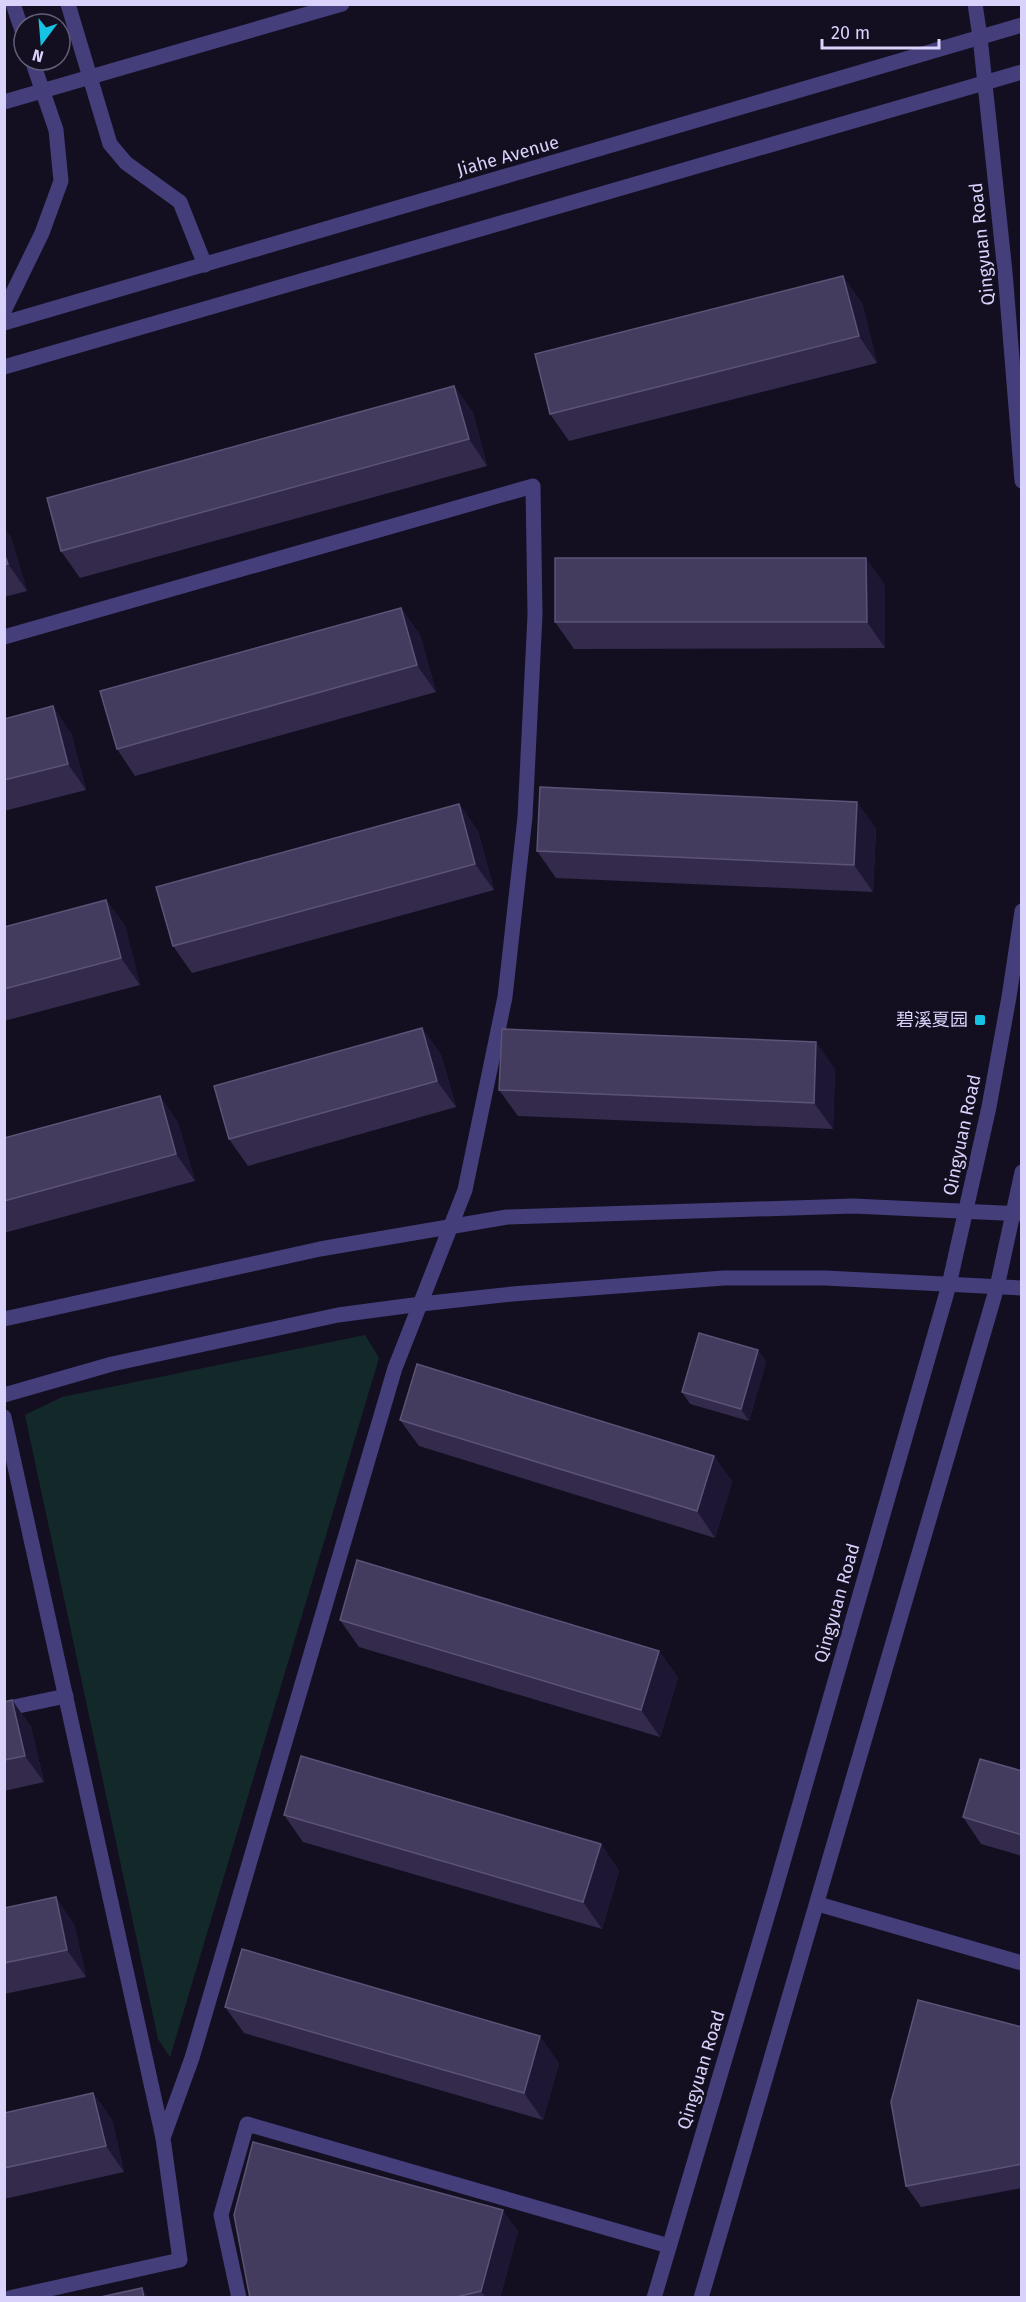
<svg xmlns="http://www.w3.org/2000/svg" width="1026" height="2302" font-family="'Fira Sans','Noto Sans SC',sans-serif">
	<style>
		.green { fill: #132929 }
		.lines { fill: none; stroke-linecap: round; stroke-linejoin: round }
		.minor { stroke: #443e7b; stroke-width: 15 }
		.wall { fill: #332a4c }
		.shaded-wall { fill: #1e1733 }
		.building { fill: #443c5f; stroke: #5c5377; stroke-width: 1.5 }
		.poi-dot { fill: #15c4e4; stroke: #130f20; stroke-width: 2 }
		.labels { text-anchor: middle; stroke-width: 6; stroke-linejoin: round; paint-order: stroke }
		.street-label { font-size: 18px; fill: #d9d2fb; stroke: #130f20 }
		.poi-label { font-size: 18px; fill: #d9d2fb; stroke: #130f20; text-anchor: end }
	</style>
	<rect width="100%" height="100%" fill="#130f20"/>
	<path class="green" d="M365 1335 379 1358 170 2057 158 2039 25 1415 62 1397Z"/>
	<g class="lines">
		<g class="minor">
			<path d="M13 4 24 36"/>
			<path d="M68 4 110 144 126 163 180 202 205 265"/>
			<path d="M975 4 980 37 1005 272 1022 481"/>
			<path d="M4 102 342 4"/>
			<path d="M4 311 42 233 61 181 56 130 32 60"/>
			<path d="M4 323 1022 25"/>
			<path d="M4 367 1022 72"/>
			<path d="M4 637 533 486 535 615 525 817 505 997 465 1190 395 1368 192 2058 163 2138 180 2260 9 2298"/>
			<path d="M4 1319 320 1249 507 1217 853 1206 1022 1214"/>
			<path d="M4 1395 112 1364 338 1315 421 1304 512 1294 724 1278H825L1022 1288"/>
			<path d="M4 1417 163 2138"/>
			<path d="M4 1709 66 1696"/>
			<path d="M818 1904 1022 1963"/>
			<path d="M239 2298 221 2215 247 2124 669 2246"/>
			<path d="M654 2298 775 1890 949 1285 989 1107 1009 997 1022 911"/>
			<path d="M701 2298 997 1287 1022 1172"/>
		</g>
	</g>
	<g class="wall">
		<path d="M862 303 877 363 569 441 550 414Z"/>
		<path d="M454 386 473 413 487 466 80 578 61 551Z"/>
		<path d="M4 528 11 538 27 591 4 597Z"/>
		<path d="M885 585V648L574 649 555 622Z"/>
		<path d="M401 608 420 635 436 692 135 776 117 749Z"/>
		<path d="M4 719 71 733 86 790 4 811Z"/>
		<path d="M459 804 478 831 494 890 192 973 173 946Z"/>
		<path d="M876 828 873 892 556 878 537 851Z"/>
		<path d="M106 900 125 926 140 985 4 1021V927Z"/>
		<path d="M422 1028 441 1055 456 1107 248 1166 229 1139Z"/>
		<path d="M835 1069 833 1129 518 1116 499 1090Z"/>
		<path d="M160 1096 178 1123 195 1181 4 1233V1138Z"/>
		<path d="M758 1350 766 1362 749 1421 690 1404 682 1392Z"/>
		<path d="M400 1420 714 1456 732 1482 715 1538 419 1446Z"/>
		<path d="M340 1620 659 1651 678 1678 660 1737 359 1647Z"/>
		<path d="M12 1700 31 1727 44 1782 4 1791V1702Z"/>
		<path d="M1022 1771V1856L981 1844 963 1817Z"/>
		<path d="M284 1815 601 1844 619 1871 602 1929 303 1842Z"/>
		<path d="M4 1908 74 1924 86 1977 4 1994Z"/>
		<path d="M225 2007 559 2063 543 2120 244 2033Z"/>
		<path d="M1022 2027V2188L921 2207 906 2186Z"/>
		<path d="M93 2093 112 2120 124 2172 4 2199V2113Z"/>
		<path d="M518 2231 500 2298H250Z"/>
	</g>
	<g class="shaded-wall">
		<path d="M843 276 862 303 877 363 859 336Z"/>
		<path d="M454 386 473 413 487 466 469 439Z"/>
		<path d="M4 528 11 538 27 591 8 564 4 553Z"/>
		<path d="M866 558 885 585V648L867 622Z"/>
		<path d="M401 608 420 635 436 692 417 665Z"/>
		<path d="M53 706 71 733 86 790 68 764Z"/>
		<path d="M857 802 876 828 873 892 854 865Z"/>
		<path d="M459 804 478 831 494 890 475 864Z"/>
		<path d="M106 900 125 926 140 985 121 958Z"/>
		<path d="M422 1028 441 1055 456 1107 437 1081Z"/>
		<path d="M816 1042 835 1069 833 1129 814 1103Z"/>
		<path d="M160 1096 178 1123 195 1181 176 1154Z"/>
		<path d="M758 1350 766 1362 749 1421 741 1409Z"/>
		<path d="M714 1456 732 1482 715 1538 697 1511Z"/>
		<path d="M659 1651 678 1678 660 1737 641 1710Z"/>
		<path d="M12 1700 31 1727 44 1782 25 1756Z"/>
		<path d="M601 1844 619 1871 602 1929 583 1902Z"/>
		<path d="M56 1897 74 1924 86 1977 67 1950Z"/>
		<path d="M540 2036 559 2063 543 2120 524 2093Z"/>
		<path d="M93 2093 112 2120 124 2172 106 2146Z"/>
		<path d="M503 2210 518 2231 500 2298H486L481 2291Z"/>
		<path d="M142 2288 149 2298H144Z"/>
	</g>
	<g class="building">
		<path d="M843 276 859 336 550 414 535 354Z"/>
		<path d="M454 386 469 439 61 551 47 498Z"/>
		<path d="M4 553 8 564 4 565Z"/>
		<path d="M555 558H866L867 622H555Z"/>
		<path d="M401 608 417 665 117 749 100 691Z"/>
		<path d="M53 706 68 764 4 780V719Z"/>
		<path d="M540 787 857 802 854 865 537 851Z"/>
		<path d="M459 804 475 864 173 946 156 887Z"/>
		<path d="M106 900 121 958 4 989V927Z"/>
		<path d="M422 1028 437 1081 229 1139 214 1086Z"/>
		<path d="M502 1029 816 1042 814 1103 499 1090Z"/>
		<path d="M160 1096 176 1154 4 1201V1138Z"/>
		<path d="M699 1333 758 1350 741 1409 682 1392Z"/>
		<path d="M417 1364 714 1456 697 1511 400 1420Z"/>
		<path d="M357 1560 659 1651 641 1710 340 1620Z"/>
		<path d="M12 1700 25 1756 4 1760V1702Z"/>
		<path d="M301 1756 601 1844 583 1902 284 1815Z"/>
		<path d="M980 1759 1022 1771V1835L963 1817Z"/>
		<path d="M56 1897 67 1950 4 1963V1908Z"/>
		<path d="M242 1949 540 2036 524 2093 225 2007Z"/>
		<path d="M918 2000 1022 2027V2164L906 2186 891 2102Z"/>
		<path d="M93 2093 106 2146 4 2168V2113Z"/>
		<path d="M253 2142 503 2210 481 2291 452 2298H250L234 2215Z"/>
		<path d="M142 2288 144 2298H96Z"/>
	</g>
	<rect class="poi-dot" x="974" y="1014" width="12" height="12" rx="3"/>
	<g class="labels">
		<g class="street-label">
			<text transform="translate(508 156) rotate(-16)" y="6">Jiahe Avenue</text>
			<text transform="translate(982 244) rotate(-96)" y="6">Qingyuan Road</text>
			<text transform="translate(962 1135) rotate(-78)" y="6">Qingyuan Road</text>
			<text transform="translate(837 1603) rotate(-74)" y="6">Qingyuan Road</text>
			<text transform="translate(701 2070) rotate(-73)" y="6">Qingyuan Road</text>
		</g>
		<g class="poi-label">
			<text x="968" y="1026">碧溪夏园</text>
		</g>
	</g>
	<rect width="1026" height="2302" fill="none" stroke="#d9d2fb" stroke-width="12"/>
	<g transform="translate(42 42) rotate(196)"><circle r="28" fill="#130f20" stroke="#625d78" stroke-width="1.5"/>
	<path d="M0-4.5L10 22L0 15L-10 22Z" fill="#15c4e4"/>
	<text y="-9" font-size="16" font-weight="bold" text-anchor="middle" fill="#d9d2fb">N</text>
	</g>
	<path d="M822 39v9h117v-9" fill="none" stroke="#d9d2fb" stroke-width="3"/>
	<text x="831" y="39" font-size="18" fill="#d9d2fb" stroke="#130f20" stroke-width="4.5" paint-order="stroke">20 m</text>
</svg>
